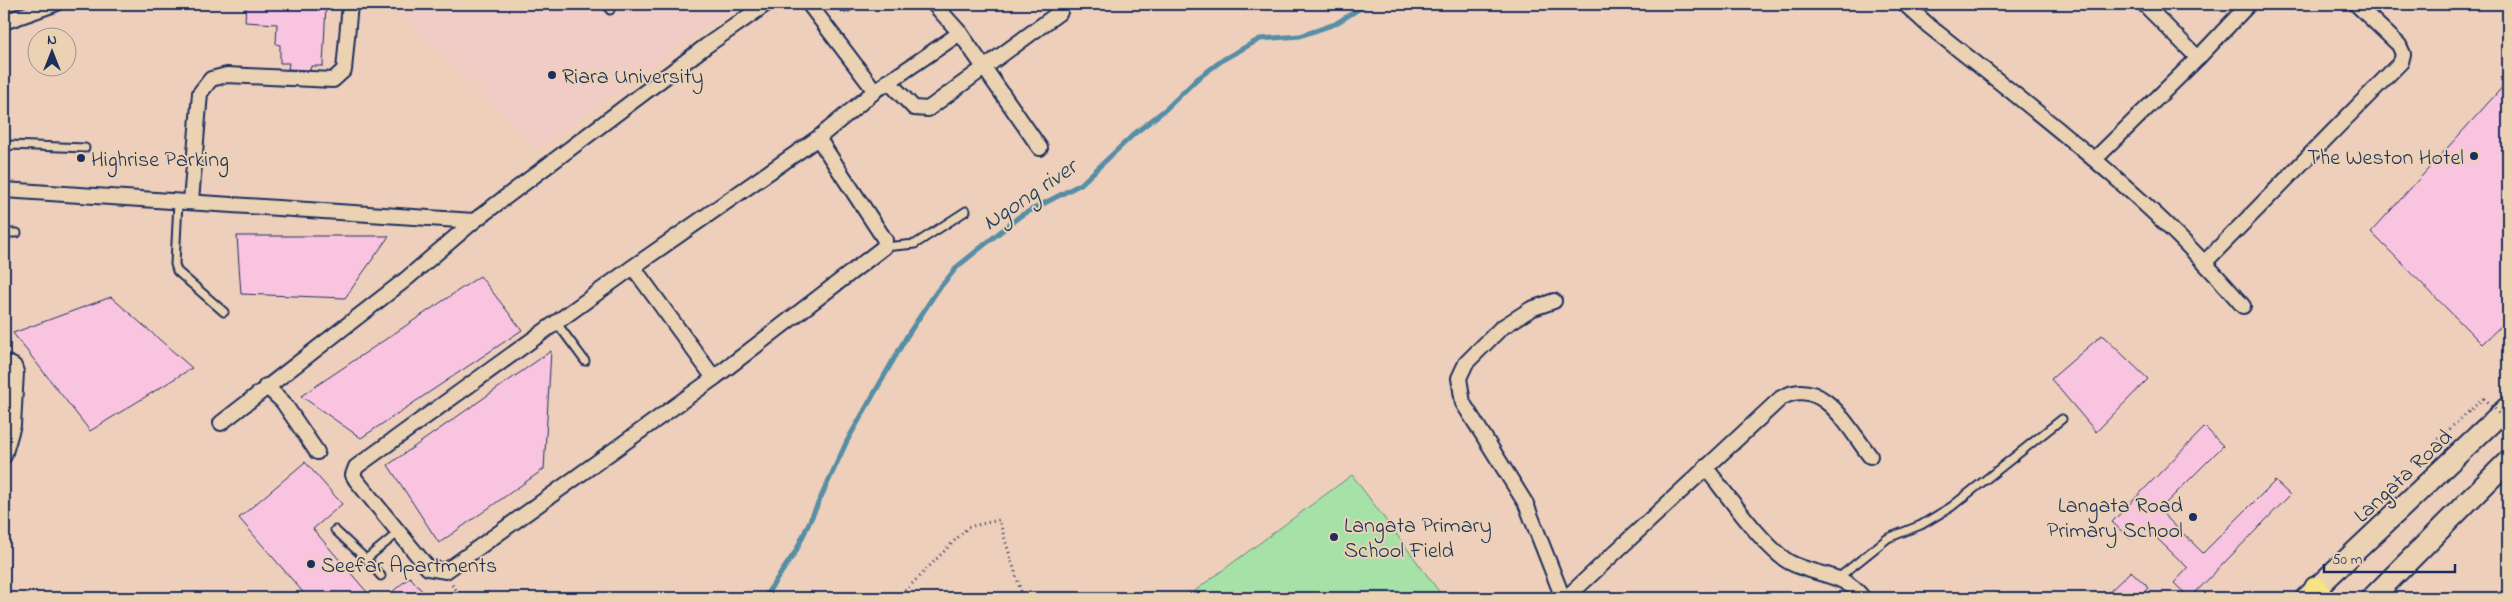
<svg xmlns="http://www.w3.org/2000/svg" width="2512" height="602" font-family="'Indie Flower',sans-serif">
	<style>
		.built { fill: #f1ccc6 }
		.green { fill: #a6e1a7; stroke: #608882 }
		.lines { fill: none; stroke-linecap: round; stroke-linejoin: round }
		.stream { stroke: #558ea5; stroke-width: 5 }
		.building { fill: #f9c4df; stroke: #1b2f5e }
		.service-casing { stroke: #1b2f5e; stroke-width: 11 }
		.minor-casing { stroke: #1b2f5e; stroke-width: 18 }
		.secondary-casing { stroke: #1b2f5e; stroke-width: 24 }
		.primary-casing { stroke: #1b2f5e; stroke-width: 26 }
		.path { stroke: #1b2f5e; stroke-width: 3; stroke-dasharray: 1 4; stroke-linecap: butt }
		.service { stroke: #ebd2b3; stroke-width: 7 }
		.minor { stroke: #ebd2b3; stroke-width: 14 }
		.secondary { stroke: #ebd2b3; stroke-width: 20 }
		.primary { stroke: #f6e381; stroke-width: 22 }
		.path-bridge { stroke: #1b2f5e; stroke-width: 3; stroke-dasharray: 1 4; stroke-linecap: butt }
		.poi-dot { fill: #1b2f5e; stroke: #ebd2b3; stroke-width: 2 }
		.labels { text-anchor: middle; stroke-width: 4; stroke-linejoin: round; paint-order: stroke }
		.poi-label { font-size: 22px; fill: #1b2f5e; stroke: #ebd2b3; text-anchor: start }
		.street-label { font-size: 22px; fill: #1b2f5e; stroke: #ebd2b3 }
		.water-label { font-size: 24px; font-style: italic; fill: #253f6a; stroke: #ebd2b3 }
	</style>
	<rect width="100%" height="100%" fill="#eecfbc"/>
	<filter id="ink" filterUnits="userSpaceOnUse"><feTurbulence type="fractalNoise" baseFrequency=".02" numOctaves="2"/><feDisplacementMap in="SourceGraphic" scale="10" xChannelSelector="R" yChannelSelector="G"/><feConvolveMatrix kernelMatrix="1 2 1 2 8 2 1 2 1" color-interpolation-filters="sRGB"/></filter>
	<g filter="url(#ink)">
		<path class="built" d="M392 4H739L539 147Z"/>
		<path class="green" d="M1352 475 1444 598H1185Z"/>
		<g class="lines">
			<path class="stream" d="M764 598 796 551 847 441 907 336 937 291 958 266 1020 216 1081 184 1134 134 1166 109 1197 79 1224 59 1260 39 1300 36 1335 24 1367 4"/>
		</g>
		<g class="building">
			<path d="M246 4H326L323 66H311L310 70 288 69 289 63H280V45L276 44 277 24 245 22Z"/>
			<path d="M2508 81V319L2482 344 2371 232Z"/>
			<path d="M237 236H389L345 298 241 294Z"/>
			<path d="M480 276 522 330 361 438 301 396Z"/>
			<path d="M111 297 192 368 90 431 13 333Z"/>
			<path d="M2102 335 2148 379 2096 432 2051 379Z"/>
			<path d="M551 351 544 469 439 543 388 465Z"/>
			<path d="M2205 427 2223 446 2159 510 2203 553 2275 481 2290 495 2190 598 2174 583 2188 568 2144 526 2130 539 2112 522Z"/>
			<path d="M305 462 342 504 313 529 372 598H308L239 518Z"/>
			<path d="M2131 571 2149 588 2139 598H2103Z"/>
			<path d="M410 577 428 598H385Z"/>
		</g>
		<g class="lines">
			<g class="service-casing">
				<g id="service">
					<path d="M608 4 610 10"/>
					<path d="M4 155 6 148 10 145 85 148"/>
					<path d="M178 202 175 264 177 271 224 312"/>
					<path d="M4 233H17"/>
					<path d="M884 247 915 244 966 211"/>
					<path d="M556 322 585 361"/>
					<path d="M335 530 366 559 381 576"/>
					<path d="M366 559 399 532"/>
					<path d="M1838 578 1888 538 1921 525 1951 507 2062 419"/>
				</g>
			</g>
			<g class="minor-casing">
				<g id="minor">
					<path d="M845 4H846"/>
					<path d="M934 4 960 33 1040 148"/>
					<path d="M1905 4 1929 26C2039 114 2152 198 2243 306"/>
					<path d="M2144 4 2198 58"/>
					<path d="M4 22 55 4"/>
					<path d="M888 81 914 108 928 109 1060 12"/>
					<path d="M881 87 960 33"/>
					<path d="M2096 158 2198 58 2249 4"/>
					<path d="M4 190 474 221"/>
					<path d="M191 201 200 93 211 79 227 75 333 80 344 70 350 4"/>
					<path d="M2206 261 2401 62 2403 54 2399 45 2356 4"/>
					<path d="M633 267 714 378 446 571 428 568 356 480 353 475 356 467 633 267 818 138 875 91 809 4"/>
					<path d="M1554 301 1531 309 1501 328 1466 363 1459 378 1463 403 1526 504 1563 598"/>
					<path d="M4 361 14 366 16 372 13 425 4 456"/>
					<path d="M714 378 884 247 885 240 818 138"/>
					<path d="M266 386 283 402 317 452"/>
					<path d="M221 423 405 280 474 221 706 46 766 4"/>
					<path d="M1705 467C1724 490 1764 548 1789 562 1815 576 1844 572 1863 598"/>
					<path d="M1566 598 1781 398C1822 374 1848 428 1870 456"/>
				</g>
			</g>
			<g class="secondary-casing">
				<g id="secondary">
					<path d="M2306 598 2508 407"/>
					<path d="M2372 598 2508 461"/>
				</g>
			</g>
			<g class="primary-casing">
				<path id="primary" d="M2316 588 2322 598"/>
			</g>
			<g class="path">
				<path d="M2438 439 2484 398"/>
				<path d="M452 585 463 598"/>
				<path d="M178 596 181 598"/>
				<path d="M898 598 968 527 999 520 1023 598"/>
			</g>
			<use href="#service" class="service"/>
			<use href="#minor" class="minor"/>
			<use href="#secondary" class="secondary"/>
			<use href="#primary" class="primary"/>
			<path class="path-bridge" d="M2484 398 2508 423"/>
		</g>
	</g>
	<g class="poi-dot">
		<circle cx="552" cy="75" r="5"/>
		<circle cx="2474" cy="156" r="5"/>
		<circle cx="81" cy="158" r="5"/>
		<circle cx="2193" cy="517" r="5"/>
		<circle cx="1334" cy="537" r="5"/>
		<circle cx="311" cy="564" r="5"/>
	</g>
	<g class="labels">
		<g class="poi-label">
			<text x="562" y="83">Riara University</text>
			<text x="2464" y="164" text-anchor="end">The Weston Hotel</text>
			<text x="91" y="166">Highrise Parking</text>
			<text x="2183" y="512" text-anchor="end">Langata Road<tspan x="2183" dy="25">Primary School</tspan></text>
			<text x="1344" y="532">Langata Primary<tspan x="1344" dy="25">School Field</tspan></text>
			<text x="321" y="572">Seefar Apartments</text>
		</g>
		<g class="street-label">
			<text transform="translate(2402 475) rotate(-43)" y="8">Langata Road</text>
		</g>
		<g class="water-label">
			<text transform="translate(1029 194) rotate(-34)" y="8">Ngong river</text>
		</g>
	</g>
	<rect width="2512" height="602" fill="none" stroke="#ebd2b3" stroke-width="20"/>
	<rect x="10" y="10" width="2492" height="582" fill="none" stroke="#1b2f5e" stroke-width="2" filter="url(#ink)"/>
	<g transform="translate(52 52)"><circle r="24" fill="#ebd2b3" stroke="#989191"/>
	<path d="M0-4L9 19L0 12L-9 19Z" fill="#1b2f5e"/>
	<text y="-8" font-size="14" font-weight="bold" text-anchor="middle" fill="#1b2f5e">N</text>
	</g>
	<path d="M2324 564v8h131v-8" fill="none" stroke="#1b2f5e" stroke-width="2.5"/>
	<text x="2332" y="564" font-size="15" fill="#1b2f5e" stroke="#ebd2b3" stroke-width="4" paint-order="stroke">50 m</text>
</svg>
